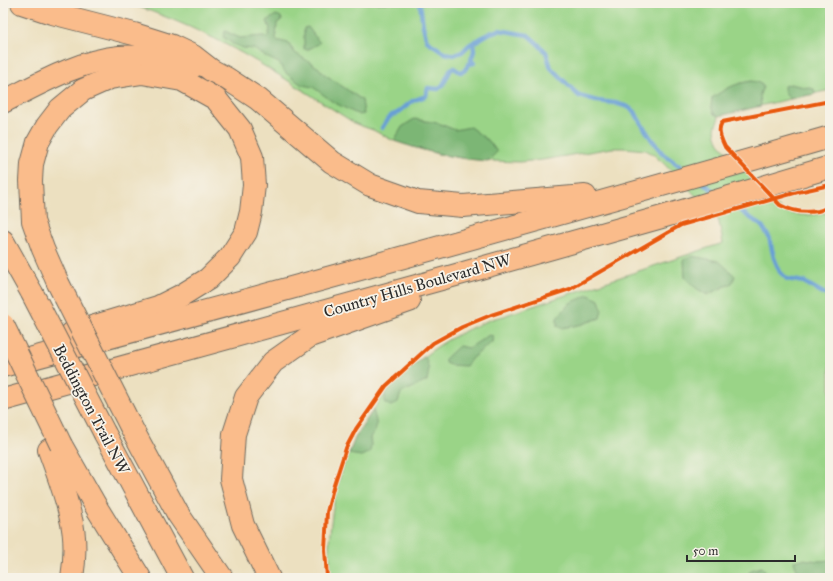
<svg xmlns="http://www.w3.org/2000/svg" width="833" height="581" font-family="'IM FELL Great Primer',serif">
	<style>
		.green { fill: #9ad487; stroke: #628059 }
		.forest { fill: #7bb674; stroke: #537050 }
		.lines { fill: none; stroke-linecap: round; stroke-linejoin: round }
		.stream { stroke: #679fd5; stroke-width: 4.5 }
		.major-casing { stroke: #6f6a5f; stroke-width: 24 }
		.major { stroke: #fabc8b; stroke-width: 22 }
		.major-bridge-casing { stroke: #6f6a5f; stroke-width: 24; stroke-linecap: butt }
		.major-bridge { stroke: #fabc8b; stroke-width: 22 }
		.cycleway-casing { stroke: #f7f3e8; stroke-width: 6 }
		.cycleway { stroke: #e8590c; stroke-width: 4 }
		.labels { text-anchor: middle; stroke-width: 3.5; stroke-linejoin: round; paint-order: stroke }
		.street-label { font-size: 16px; fill: #2b2b2b; stroke: #f7f3e8 }
	</style>
	<rect width="100%" height="100%" fill="#f7f3e8"/>
	<filter id="ink" filterUnits="userSpaceOnUse"><feTurbulence type="fractalNoise" baseFrequency=".025" numOctaves="2"/><feDisplacementMap in="SourceGraphic" scale="8" xChannelSelector="R" yChannelSelector="G"/><feConvolveMatrix kernelMatrix="1 2 1 2 8 2 1 2 1" color-interpolation-filters="sRGB"/></filter>
	<filter id="wash" filterUnits="userSpaceOnUse"><feTurbulence type="fractalNoise" baseFrequency=".012" numOctaves="4" result="noise"/><feDisplacementMap in="SourceGraphic" scale="16" xChannelSelector="R" yChannelSelector="G"/><feGaussianBlur stdDeviation="0.9" result="paint"/><feColorMatrix in="noise" values="0 0 0 0 0 0 0 0 0 0 0 0 0 0 0 0 0 1.4 0 .05"/><feComposite in="paint" operator="in"/></filter>
	<g filter="url(#wash)">
		<rect width="100%" height="100%" fill="#ece0c0"/>
		<path class="green" d="M127 3H830V90L719 115C719 120 717 121 716 125 714 131 716 137 719 143L774 203C777 205 779 208 782 210 794 217 817 216 830 211V578H332C330 563 328 548 330 532 332 511 336 487 343 467 363 414 400 369 448 340 462 332 477 325 492 319 498 317 503 317 509 314L723 243 719 222 717 217 662 162 654 155 646 150 625 148H612L542 160 519 162 493 161 461 158 438 154 413 147 390 139 373 130 356 124C313 97 271 68 225 44 194 28 161 14 127 3Z"/>
		<g class="forest">
			<path d="M276 15 281 17 282 20 277 23 276 40 288 43 295 53 319 68 323 73 362 100 364 114 359 115 333 102 313 87 302 85 286 73 279 63 266 57 254 49 243 48 233 44 223 37 225 31 240 38 262 36 268 37 270 29 267 21Z"/>
			<path d="M308 27 320 43 307 50 304 49V28Z"/>
			<path d="M752 81 761 83 763 87 760 94 761 106 719 116 714 114 711 106 712 98C725 89 735 83 752 81Z"/>
			<path d="M790 84 814 89 815 94 790 99C786 95 784 93 784 86Z"/>
			<path d="M414 119 438 123 455 130 470 127 490 142 497 152 488 161C455 159 424 151 394 141L402 127Z"/>
			<path d="M691 256 719 261 735 276 732 283 707 295 696 288 685 278 684 260Z"/>
			<path d="M589 295 599 300 602 309 600 318 579 325 561 328 557 326V318L570 303Z"/>
			<path d="M489 335 493 336 492 342 472 358 466 366 450 365 445 363V359L459 346 469 348Z"/>
			<path d="M425 356 429 369 427 381 401 393 398 402 391 406 385 403V393L410 368Z"/>
			<path d="M373 410C376 421 380 429 370 437L371 445 370 452 361 456 349 454 355 438Z"/>
			<path d="M803 559 819 561 830 560V578C813 578 798 581 794 561Z"/>
			<path d="M762 567 771 578H746L751 570Z"/>
		</g>
		<g class="lines">
			<g class="stream">
				<path d="M420 3 423 26 427 41 445 53 454 55 462 52 469 45 490 33 499 30 528 35 537 43 546 52 551 68 579 96 597 101 615 103 628 107 635 112 639 120 652 140 663 154 687 171"/>
				<path d="M382 128 387 120 392 115C400 114 405 106 411 102 415 99 421 98 426 96L427 91 428 88 438 89 443 85 451 69 454 68 460 72 464 71 469 64 474 63 471 60 474 51 473 43"/>
				<path d="M701 181 717 194"/>
				<path d="M731 204 762 226 769 237 774 258 780 272 787 279 804 282 830 297"/>
			</g>
		</g>
	</g>
	<g filter="url(#ink)">
		<g class="lines">
			<g class="major-casing">
				<g id="major">
					<path d="M22 3 52 13 134 34 172 46 193 56 211 70 226 78 258 99 332 162 370 185 418 202 463 206 585 196"/>
					<path d="M3 102C39 84 78 61 119 57 144 55 170 61 194 66"/>
					<path d="M3 241 32 293"/>
					<path d="M58 283 43 249 33 221 31 181 32 164 38 142 47 126 60 109 83 90 110 78 142 73 182 80 216 99 240 129 252 157 254 185 251 212 246 232 230 257 208 279 182 295 158 307 72 333"/>
					<path d="M3 366C279 292 555 216 830 137"/>
					<path d="M3 400 456 275 662 217 830 167"/>
					<path d="M131 427 178 514 222 578"/>
					<path d="M105 434 182 578"/>
					<path d="M61 445 98 510 140 578"/>
					<path d="M49 450C57 472 66 495 71 519 76 538 75 559 72 578"/>
					<path d="M269 578 243 525 231 479 234 434 246 397 273 362 310 336 409 301"/>
				</g>
			</g>
			<use href="#major" class="major"/>
			<g class="major-bridge-casing">
				<g id="major-bridge">
					<path d="M58 283 131 427"/>
					<path d="M32 293 105 434"/>
					<path d="M3 325 61 445"/>
				</g>
			</g>
			<use href="#major-bridge" class="major-bridge"/>
			<g class="cycleway-casing">
				<g id="cycleway">
					<path d="M830 101 722 122C717 131 721 138 725 147L780 205C791 211 805 213 818 211 822 210 826 208 830 206"/>
					<path d="M327 578 325 550 327 512 333 488 346 448 356 429 386 386 433 343 462 327 491 315 570 289 681 225 798 192 830 185"/>
				</g>
			</g>
			<use href="#cycleway" class="cycleway"/>
		</g>
	</g>
	<g class="labels">
		<g class="street-label">
			<text transform="translate(417 285) rotate(-16)" y="6">Country Hills Boulevard NW</text>
			<text transform="translate(92 409) rotate(62)" y="6">Beddington Trail NW</text>
		</g>
	</g>
	<rect width="833" height="581" fill="none" stroke="#f7f3e8" stroke-width="16"/>
	<path d="M687 555v6h108v-6" fill="none" stroke="#2b2b2b" stroke-width="2"/>
	<text x="693" y="555" font-size="12" fill="#2b2b2b" stroke="#f7f3e8" stroke-width="3" paint-order="stroke">50 m</text>
</svg>
